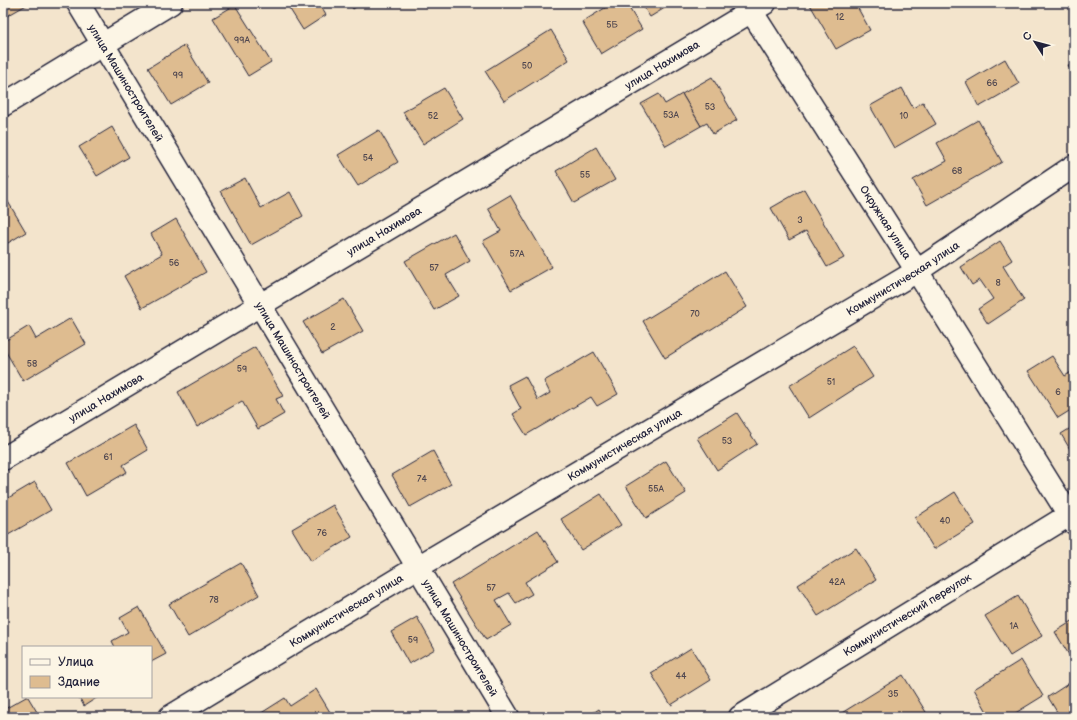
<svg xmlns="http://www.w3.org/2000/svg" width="1077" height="720" font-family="'Balsamiq Sans',sans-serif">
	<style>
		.building { fill: #debc90; stroke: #22223b }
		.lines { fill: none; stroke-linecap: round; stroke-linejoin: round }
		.minor-casing { stroke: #22223b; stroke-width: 25 }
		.minor { stroke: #fcf5e5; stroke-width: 22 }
		.labels { text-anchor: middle; stroke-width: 3.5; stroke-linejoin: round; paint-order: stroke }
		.number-label { font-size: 9px; fill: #514850 }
		.street-label { font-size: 11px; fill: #22223b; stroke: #fcf5e5 }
	</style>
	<rect width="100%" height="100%" fill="#f3e4cc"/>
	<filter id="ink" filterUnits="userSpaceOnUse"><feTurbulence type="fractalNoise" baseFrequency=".025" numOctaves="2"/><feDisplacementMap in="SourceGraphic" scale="8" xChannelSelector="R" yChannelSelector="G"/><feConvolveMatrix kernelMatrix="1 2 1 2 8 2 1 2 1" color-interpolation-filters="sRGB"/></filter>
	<g filter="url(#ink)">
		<g class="building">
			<path d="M3 3H30L7 16 3 9Z"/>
			<path d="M286 3H320L319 4 326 15 303 30Z"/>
			<path d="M349 3H362L353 9Z"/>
			<path d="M613 3H626L642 29 601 54 582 22Z"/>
			<path d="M641 3H673L650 17Z"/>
			<path d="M809 3 839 4 855 3 870 30 836 49Z"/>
			<path d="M235 5 271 62 248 76 213 18Z"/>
			<path d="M551 30 569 60 504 101 485 71Z"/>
			<path d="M185 45 208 83 171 105 148 68Z"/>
			<path d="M1005 59 1019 84 979 107 966 82Z"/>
			<path d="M1074 62V75L1068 65Z"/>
			<path d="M712 77 737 120 713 134 707 123 701 126 682 94Z"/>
			<path d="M444 88 463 119 423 144 403 112Z"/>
			<path d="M902 88 913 108 923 102 936 124 894 148 870 106Z"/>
			<path d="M659 94 665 104 682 94 701 126 666 146 641 104Z"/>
			<path d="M978 120 1002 162 927 205 913 180 947 161 937 143Z"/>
			<path d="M112 127 129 157 97 176 79 147Z"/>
			<path d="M379 130 398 162 358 186 338 155Z"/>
			<path d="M596 147 615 180 574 203 556 171Z"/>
			<path d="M3 168 9 178 3 181Z"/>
			<path d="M245 178 261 208 290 192 303 216 251 245 221 191Z"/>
			<path d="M804 189 844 258 827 267 806 231 789 240 771 208Z"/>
			<path d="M510 195 552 267 511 290 483 241 501 231 488 208Z"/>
			<path d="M7 200 26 232 3 246V202Z"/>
			<path d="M176 219 206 272 142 308 124 276 162 254 151 234Z"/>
			<path d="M454 233 470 261 446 275 459 296 434 310 405 261Z"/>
			<path d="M1000 241 1012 260 1003 266 1024 300 988 324 978 309 993 299 980 280 972 285 961 267Z"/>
			<path d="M725 271 747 307 665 358 643 321Z"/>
			<path d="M344 299 363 331 322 354 303 322Z"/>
			<path d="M71 318 86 344 23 381 3 347V342L29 326 36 339Z"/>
			<path d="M853 346 873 377 809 418 789 386Z"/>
			<path d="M255 347 283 396 276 399 284 414 258 429 242 401 197 427 178 392Z"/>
			<path d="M594 352 618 394 597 406 591 397 526 435 513 414 521 409 508 385 525 376 538 400 550 393 544 381Z"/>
			<path d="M1052 356 1065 376 1074 370V408L1058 418 1028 371Z"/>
			<path d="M737 413 757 444 717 470 697 438Z"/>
			<path d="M134 425 148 450 123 465 127 472 86 496 68 463Z"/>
			<path d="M1074 426V456L1061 434Z"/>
			<path d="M433 451 451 484 410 507 392 475Z"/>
			<path d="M666 461 686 493 646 518 626 486Z"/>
			<path d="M35 482 51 510 3 538V501Z"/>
			<path d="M955 492 975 524 934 549 915 518Z"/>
			<path d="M601 494 621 525 581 550 561 519Z"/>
			<path d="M333 505 352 537 311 561 292 529Z"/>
			<path d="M538 530 558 562 525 582 532 594 516 603 509 593 496 600 511 625 486 640 451 584Z"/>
			<path d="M856 548 876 580 818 616 798 585Z"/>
			<path d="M241 563 259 595 188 637 169 604Z"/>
			<path d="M1018 596 1042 636 1010 656 985 616Z"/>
			<path d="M139 607 166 654 151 662V647H115L112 641 128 632 120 618Z"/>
			<path d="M417 617 435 649 409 664 391 632Z"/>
			<path d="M1074 620V663L1055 632Z"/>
			<path d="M691 648 711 680 671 705 651 673Z"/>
			<path d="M1021 660 1043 696 1009 717H990L974 689Z"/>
			<path d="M903 675 929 717H842L840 714Z"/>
			<path d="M1074 680V717H1060L1048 697Z"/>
			<path d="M316 689 333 717H255L285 698 290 706Z"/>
			<path d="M26 697H28L40 717H3V710Z"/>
			<path d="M79 697H98L84 706Z"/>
			<path d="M599 709 604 717H587Z"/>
		</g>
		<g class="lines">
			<g class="minor-casing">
				<g id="minor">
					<path id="s1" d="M78 3 508 717"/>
					<path id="s2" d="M746 3 917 271 1074 523"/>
					<path d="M3 105 171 3"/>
					<path id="s3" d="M3 459 765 3"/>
					<path id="s4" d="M170 717 418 567 917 271 1074 166"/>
					<path id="s5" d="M740 717 1074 512"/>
				</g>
			</g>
			<use href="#minor" class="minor"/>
		</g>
	</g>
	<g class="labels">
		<g class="number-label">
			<text x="840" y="20">12</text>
			<text x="612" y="28">5Б</text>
			<text x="242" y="43">99А</text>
			<text x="527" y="69">50</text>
			<text x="178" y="78">99</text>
			<text x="992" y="86">66</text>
			<text x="710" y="110">53</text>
			<text x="671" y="118">53А</text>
			<text x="433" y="119">52</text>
			<text x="904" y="119">10</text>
			<text x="368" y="161">54</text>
			<text x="957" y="174">68</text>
			<text x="585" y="178">55</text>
			<text x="800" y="223">3</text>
			<text x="517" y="257">57А</text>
			<text x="174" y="266">56</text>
			<text x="434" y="271">57</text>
			<text x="998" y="286">8</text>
			<text x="695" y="317">70</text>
			<text x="333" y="330">2</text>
			<text x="32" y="367">58</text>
			<text x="242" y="372">59</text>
			<text x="831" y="385">51</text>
			<text x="1058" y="395">6</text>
			<text x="727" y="444">53</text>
			<text x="108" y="460">61</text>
			<text x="422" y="482">74</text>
			<text x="656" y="492">55А</text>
			<text x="945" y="524">40</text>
			<text x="322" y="536">76</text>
			<text x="837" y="585">42А</text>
			<text x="491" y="591">57</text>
			<text x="214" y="603">78</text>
			<text x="1014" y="629">1А</text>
			<text x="413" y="643">59</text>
			<text x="681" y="679">44</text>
			<text x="893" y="697">35</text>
		</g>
		<g class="street-label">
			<text dy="4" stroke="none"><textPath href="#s3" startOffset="768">улица Нахимова</textPath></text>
			<text dy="4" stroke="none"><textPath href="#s1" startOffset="93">улица Машиностроителей</textPath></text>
			<text dy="4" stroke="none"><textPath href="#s2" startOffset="260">Окружная улица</textPath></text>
			<text dy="4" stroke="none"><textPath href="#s3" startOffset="444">улица Нахимова</textPath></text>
			<text dy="4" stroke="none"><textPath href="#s4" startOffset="854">Коммунистическая улица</textPath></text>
			<text dy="4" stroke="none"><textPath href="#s1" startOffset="417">улица Машиностроителей</textPath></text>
			<text dy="4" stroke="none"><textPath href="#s3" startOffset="120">улица Нахимова</textPath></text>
			<text dy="4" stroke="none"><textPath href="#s4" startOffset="530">Коммунистическая улица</textPath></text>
			<text dy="4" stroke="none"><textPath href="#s4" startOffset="206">Коммунистическая улица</textPath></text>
			<text dy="4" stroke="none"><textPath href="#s5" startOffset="196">Коммунистический переулок</textPath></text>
			<text dy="4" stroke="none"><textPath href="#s1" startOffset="741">улица Машиностроителей</textPath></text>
		</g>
	</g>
	<rect width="1077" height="720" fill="none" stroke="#fcf5e5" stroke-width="16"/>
	<rect x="8" y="8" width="1061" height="704" fill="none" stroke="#22223b" stroke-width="1.5" filter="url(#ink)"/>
	<rect x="22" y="646" width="130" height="52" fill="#fcf5e5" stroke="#a5a1a1"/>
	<rect x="30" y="659" width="20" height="6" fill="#fcf5e5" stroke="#a5a1a1"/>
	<text x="58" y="666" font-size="12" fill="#22223b">Улица</text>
	<rect x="30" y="676" width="20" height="12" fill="#debc90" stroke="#a5a1a1"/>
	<text x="58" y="686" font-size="12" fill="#22223b">Здание</text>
	<g transform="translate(1035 42) rotate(306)" stroke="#fcf5e5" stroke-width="3" paint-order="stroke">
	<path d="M0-3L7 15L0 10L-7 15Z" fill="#22223b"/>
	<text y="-6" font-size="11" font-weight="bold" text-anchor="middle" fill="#22223b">С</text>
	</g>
</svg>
